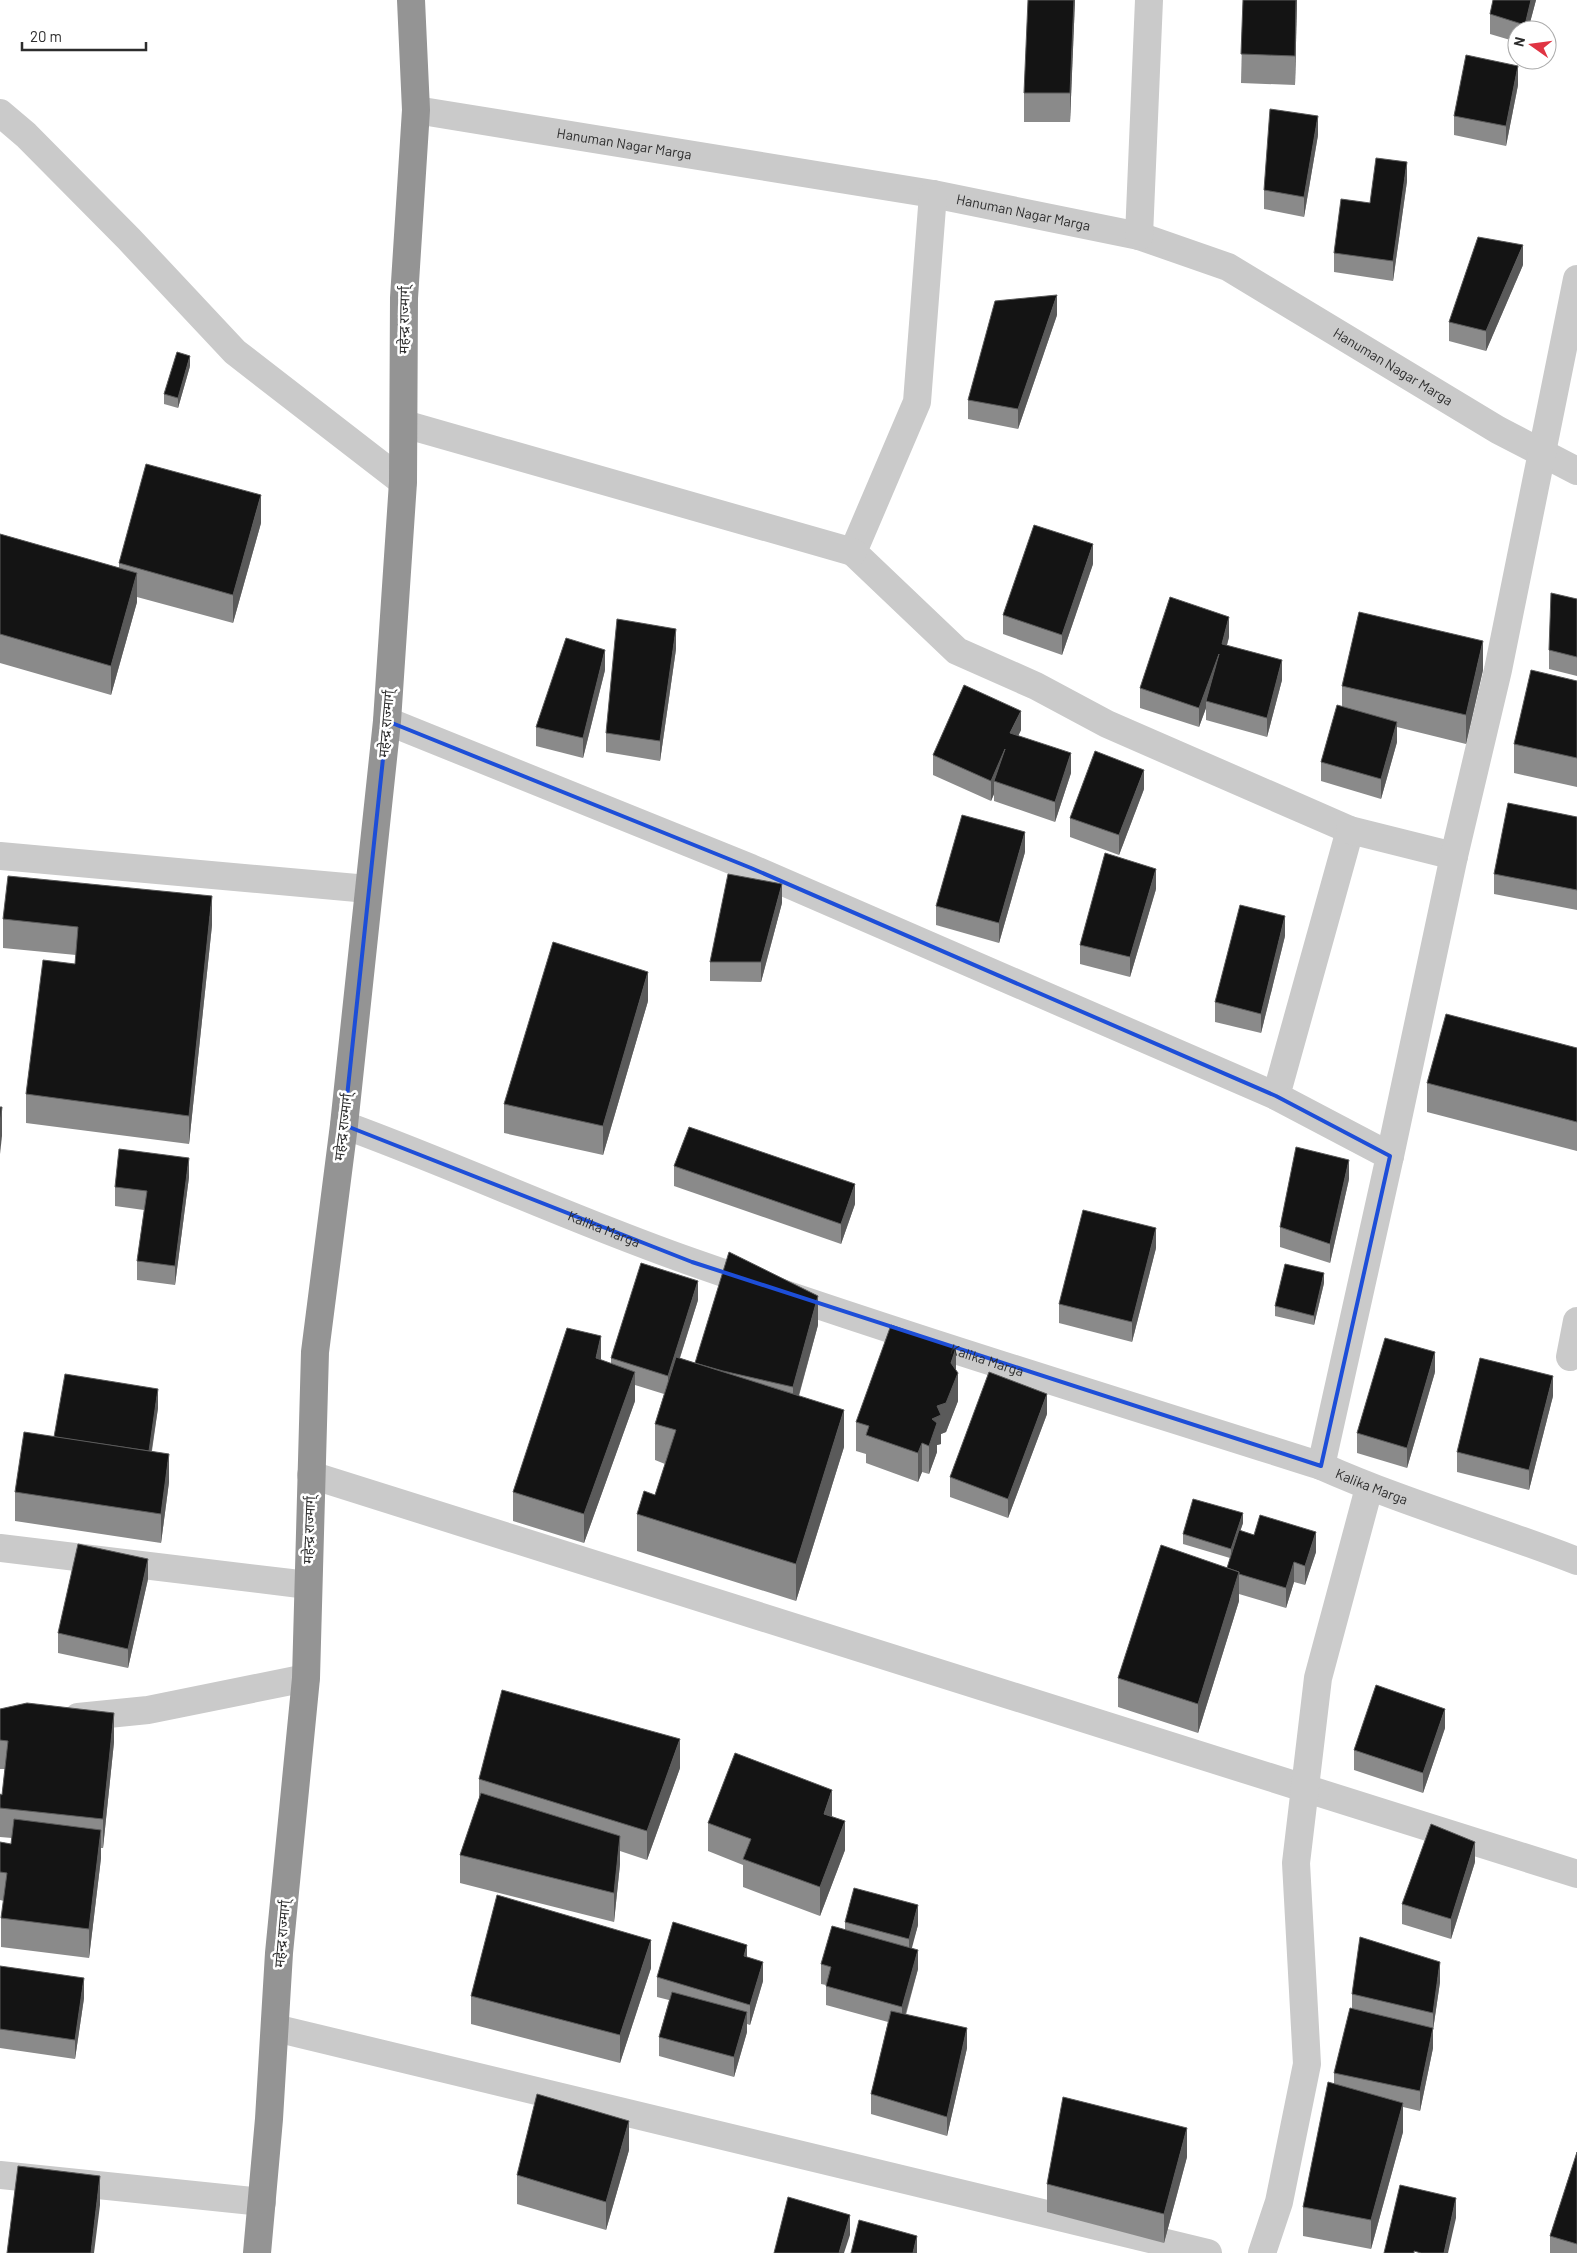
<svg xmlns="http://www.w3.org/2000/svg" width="1577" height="2253" font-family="Barlow,'Noto Sans Devanagari',sans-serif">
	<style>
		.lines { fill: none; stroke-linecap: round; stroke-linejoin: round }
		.minor { stroke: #cacaca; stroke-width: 28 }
		.highway { stroke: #949494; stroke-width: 28 }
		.wall { fill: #8a8a8a }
		.shaded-wall { fill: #5a5a5a }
		.building { fill: #141414; stroke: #5a5a5a }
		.marked { fill: none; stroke: #1d4ed8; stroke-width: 4; stroke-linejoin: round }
		.labels { text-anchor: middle; stroke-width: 5; stroke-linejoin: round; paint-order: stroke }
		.street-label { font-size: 14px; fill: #2d2d2d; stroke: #fff }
	</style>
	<rect width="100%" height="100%" fill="#fff"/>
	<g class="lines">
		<g class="minor">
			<path id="s1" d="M416 110 933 194 1139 236 1228 267 1498 430 1577 471"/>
			<path d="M0 113 26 135 129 239 235 352 403 482"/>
			<path d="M933 194 917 402 853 552 957 651 1036 686 1107 724 1350 830 1276 1096 1390 1156 1321 1466"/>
			<path d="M1139 236 1149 0"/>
			<path d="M404 424 853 552"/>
			<path d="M387 721 751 868 1276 1096"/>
			<path d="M1350 830 1454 856"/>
			<path d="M0 856 368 889"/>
			<path id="s2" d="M344 1125C462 1168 574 1221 692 1262 900 1335 1111 1399 1321 1466 1404 1503 1492 1528 1577 1561"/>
			<path d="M1390 1156 1454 856 1498 670 1577 279"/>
			<path d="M1570 1357 1577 1321"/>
			<path d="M311 1475 1577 1874"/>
			<path d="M0 1548 308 1585"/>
			<path d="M78 1717 148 1710 306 1678"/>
			<path d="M275 2028 1208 2253"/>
			<path d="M0 2175 262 2202"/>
			<path d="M1262 2253 1279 2202 1307 2064 1296 1863 1318 1678 1369 1488"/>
		</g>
		<path class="highway" d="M257 2253 269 2119 279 1953 306 1678 315 1352 344 1125 387 721 403 482 404 298 416 110 411 0"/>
	</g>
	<g class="wall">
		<path d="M1075 0 1070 122H1024V93Z"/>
		<path d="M1243 0H1297L1295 85 1241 83Z"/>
		<path d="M1493 0H1536L1528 30H1517V42L1490 34V14Z"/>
		<path d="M1518 85 1506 146 1454 135V116Z"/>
		<path d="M1318 135 1304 217 1264 209V190Z"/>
		<path d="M1407 181 1393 281 1334 272V253Z"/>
		<path d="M1523 265 1486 351 1449 341V322Z"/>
		<path d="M1057 315 1018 429 968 419V400Z"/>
		<path d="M190 366 178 408 164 404V394Z"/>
		<path d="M261 523 233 623 137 597V602L111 695 0 663V534L119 568V563Z"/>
		<path d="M1093 564 1062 655 1003 634V615Z"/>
		<path d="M1577 599V676L1549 669V650Z"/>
		<path d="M1229 637 1227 645 1282 680 1267 737 1206 720V708L1199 727 1140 708V688Z"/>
		<path d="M676 649 660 761 606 752V733Z"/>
		<path d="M605 670 583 758 536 746V727Z"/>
		<path d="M1483 670 1466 744 1397 727V742L1381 799 1321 781V762L1342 706V686Z"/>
		<path d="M1577 681V787L1514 773V744Z"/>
		<path d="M1021 730 1018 736 1071 773 1055 822 994 801V794L991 801 933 775V755Z"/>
		<path d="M1144 789 1119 855 1070 837V818Z"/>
		<path d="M1577 817V910L1494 894V874Z"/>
		<path d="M1025 852 999 943 936 925V906Z"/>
		<path d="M1156 889 1130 977 1080 964V945Z"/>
		<path d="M782 903 761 982 710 981V962Z"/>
		<path d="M3 919 212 925 189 1144 26 1123V1094L75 964 76 955 3 948Z"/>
		<path d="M1285 936 1261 1033 1215 1022V1002Z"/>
		<path d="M648 1001 603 1155 504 1133V1104Z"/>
		<path d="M1577 1048V1151L1427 1112V1083Z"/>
		<path d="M674 1166 855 1204 841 1244 674 1186Z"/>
		<path d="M189 1177 175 1285 137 1280V1261L144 1210 115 1206V1187Z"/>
		<path d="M1349 1179 1330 1263 1280 1247V1227Z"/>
		<path d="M1156 1248 1132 1342 1059 1323V1304Z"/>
		<path d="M1324 1283 1314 1325 1275 1316V1306Z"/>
		<path d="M698 1300 680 1358 695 1363 818 1325 799 1396 844 1447 796 1601 637 1551V1514L655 1495 665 1464 655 1460V1424L664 1394 635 1385V1401L584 1543 513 1521V1492L611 1364V1358Z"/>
		<path d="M956 1370 958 1401 946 1432 941 1434V1444L937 1445V1452L929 1474 922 1472 918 1482 866 1463V1454L856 1451V1422Z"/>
		<path d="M1435 1372 1407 1468 1357 1453V1433Z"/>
		<path d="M1553 1396 1529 1490 1457 1472V1452Z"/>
		<path d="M158 1408 152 1451 169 1482 161 1543 15 1521V1492L54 1437Z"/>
		<path d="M1047 1414 1008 1518 950 1497V1477Z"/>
		<path d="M1243 1523 1240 1531 1316 1552 1305 1585 1294 1582 1286 1608 1239 1594V1601L1198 1733 1118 1707V1678L1227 1568 1230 1558 1183 1544V1534Z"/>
		<path d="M148 1579 128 1668 58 1653V1633Z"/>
		<path d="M0 1709 114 1742 103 1848H101V1858L89 1958 1 1947V1918L4 1901 0 1900V1842L11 1844 12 1838 0 1837V1794L2 1795 5 1769H0Z"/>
		<path d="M1445 1728 1423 1793 1354 1770V1750Z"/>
		<path d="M680 1768 647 1860 620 1851V1864L614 1922 460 1883V1855L479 1799V1779Z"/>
		<path d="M832 1817 845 1850 820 1916 743 1887V1865L708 1851V1823Z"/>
		<path d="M1475 1862 1451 1939 1402 1924V1904Z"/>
		<path d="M845 1922 918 1925 911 1948 918 1969 906 2015 967 2048 947 2136 871 2114V2094L888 2022 826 2005V1985L821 1984V1964L845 1930Z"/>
		<path d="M747 1957 763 1981 750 2025 747 2024V2032L734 2077 659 2056V2037L669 2000 657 1997V1977Z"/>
		<path d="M0 1966 84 1998 75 2059 0 2048Z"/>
		<path d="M651 1968 620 2063 471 2024V1996Z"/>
		<path d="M1440 1982 1433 2030V2048L1420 2111 1403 2107V2132L1371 2249 1303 2236V2207L1334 2083V2073L1352 2008V1994Z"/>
		<path d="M629 2150 606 2230 517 2204V2175Z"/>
		<path d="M1577 2152V2253H1550V2236Z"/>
		<path d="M1187 2157 1164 2243 1047 2212V2184Z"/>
	</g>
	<g class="shaded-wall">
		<path d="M1074 0H1075L1070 122V93Z"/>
		<path d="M1296 0H1297L1295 85V56Z"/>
		<path d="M1531 0H1536L1528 30H1525V25Z"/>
		<path d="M1518 66V85L1506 146V126Z"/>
		<path d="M1318 116V135L1304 217V197Z"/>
		<path d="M1407 162V181L1393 281V261Z"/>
		<path d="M1523 245V265L1486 351V331Z"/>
		<path d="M1057 295V315L1018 429V409Z"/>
		<path d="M190 356V366L178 408V398Z"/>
		<path d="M261 495V523L233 623V595Z"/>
		<path d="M1093 544V564L1062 655V635Z"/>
		<path d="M137 573V602L111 695V666Z"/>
		<path d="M1229 617V637L1222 663V644Z"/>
		<path d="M676 629V649L660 761V741Z"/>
		<path d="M1483 641V670L1466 744V715Z"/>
		<path d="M605 650V670L583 758V738Z"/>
		<path d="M1219 654 1206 701V708L1199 727V708Z"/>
		<path d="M1282 660V680L1267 737V718Z"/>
		<path d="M1021 711V730L1010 753V733Z"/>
		<path d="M1397 722V742L1381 799V779Z"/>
		<path d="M1005 749 994 781V794L991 801V781Z"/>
		<path d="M1071 753V773L1055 822V802Z"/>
		<path d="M1144 770V789L1119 855V835Z"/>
		<path d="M1025 832V852L999 943V923Z"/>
		<path d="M1156 869V889L1130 977V957Z"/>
		<path d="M782 884V903L761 982V962Z"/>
		<path d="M212 896V925L189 1144V1116Z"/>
		<path d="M1285 916V936L1261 1033V1014Z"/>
		<path d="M648 972V1001L603 1155V1126Z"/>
		<path d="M2 1107V1136L0 1154V1125Z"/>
		<path d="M189 1158V1177L175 1285V1266Z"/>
		<path d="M1349 1160V1179L1330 1263V1244Z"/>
		<path d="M855 1184V1204L841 1244V1224Z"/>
		<path d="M1156 1228V1248L1132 1342V1322Z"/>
		<path d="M1324 1273V1283L1314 1325V1316Z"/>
		<path d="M698 1281V1300L668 1395V1376Z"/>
		<path d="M818 1296V1325L793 1416V1387Z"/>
		<path d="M601 1336V1365L596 1358Z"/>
		<path d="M956 1348V1377L958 1373V1401L946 1432 941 1434V1444L937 1445V1452L929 1474V1446L932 1419 937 1406Z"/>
		<path d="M1435 1352V1372L1407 1468V1448Z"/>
		<path d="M635 1372V1401L584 1543V1514Z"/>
		<path d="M1553 1376V1396L1529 1490V1470Z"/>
		<path d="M158 1389V1408L148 1474V1454Z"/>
		<path d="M1047 1394V1414L1008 1518V1499Z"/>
		<path d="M844 1410V1447L796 1601V1564Z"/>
		<path d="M922 1443V1472L918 1482V1453Z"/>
		<path d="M169 1454V1482L161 1543V1514Z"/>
		<path d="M1243 1513V1523L1231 1559V1549Z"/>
		<path d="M1316 1532V1552L1305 1585V1566Z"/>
		<path d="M148 1559V1579L128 1668V1649Z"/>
		<path d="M1294 1562V1582L1286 1608V1588Z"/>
		<path d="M1239 1572V1601L1198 1733V1704Z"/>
		<path d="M1445 1709V1728L1423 1793V1773Z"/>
		<path d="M114 1713V1742L103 1848V1819Z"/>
		<path d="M680 1739V1768L647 1860V1831Z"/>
		<path d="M832 1790V1818L824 1814Z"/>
		<path d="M845 1821V1850L820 1916V1887Z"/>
		<path d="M101 1830V1858L89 1958V1929Z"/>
		<path d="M620 1836V1864L614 1922V1893Z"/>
		<path d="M1475 1842V1862L1451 1939V1919Z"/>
		<path d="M918 1905V1925L909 1959V1939Z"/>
		<path d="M651 1940V1968L620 2063V2035Z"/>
		<path d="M747 1945V1964L744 1956Z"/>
		<path d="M918 1950V1969L902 2026V2007Z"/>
		<path d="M763 1962V1981L750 2025V2005Z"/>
		<path d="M1440 1962V1982L1433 2030V2048L1420 2111V2091L1433 2030V2013Z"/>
		<path d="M84 1978V1998L75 2059V2040Z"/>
		<path d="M747 2012V2032L734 2077V2057Z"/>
		<path d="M967 2028V2048L947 2136V2117Z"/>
		<path d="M1403 2103V2132L1371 2249V2220Z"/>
		<path d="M629 2121V2150L606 2230V2202Z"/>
		<path d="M1187 2128V2157L1164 2243V2214Z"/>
		<path d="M100 2176V2205L94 2253H91Z"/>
		<path d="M1456 2198V2218L1448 2253H1444Z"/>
		<path d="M850 2215V2235L844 2253H839Z"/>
		<path d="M917 2236V2253H913Z"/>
	</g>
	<g class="building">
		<path d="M1028 0H1074L1070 93H1024Z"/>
		<path d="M1243 0H1296L1295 56 1241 54Z"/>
		<path d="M1493 0H1531L1525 25 1490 14Z"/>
		<path d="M1466 55 1518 66 1506 126 1454 116Z"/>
		<path d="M1270 109 1318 116 1304 197 1264 190Z"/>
		<path d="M1376 158 1407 162 1393 261 1334 253 1341 199 1370 203Z"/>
		<path d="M1478 237 1523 245 1486 331 1449 322Z"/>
		<path d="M1057 295 1018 409 968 400 995 301Z"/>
		<path d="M177 352 190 356 178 398 164 394Z"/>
		<path d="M146 464 261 495 233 595 119 563Z"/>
		<path d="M1034 525 1093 544 1062 635 1003 615Z"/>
		<path d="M0 534 137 573 111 666 0 634Z"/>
		<path d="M1551 593 1577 599V657L1549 650Z"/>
		<path d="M1170 597 1229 617 1222 644 1282 660 1267 718 1206 701 1219 654 1199 708 1140 688Z"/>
		<path d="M1359 612 1483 641 1466 715 1342 686Z"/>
		<path d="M617 619 676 629 660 741 606 733Z"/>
		<path d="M566 638 605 650 583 738 536 727Z"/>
		<path d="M1531 670 1577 681V758L1514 744Z"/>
		<path d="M964 685 1021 711 1010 733 1071 753 1055 802 994 781 1005 749 991 781 933 755Z"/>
		<path d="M1337 705 1397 722 1381 779 1321 762Z"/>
		<path d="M1095 751 1144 770 1119 835 1070 818Z"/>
		<path d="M1508 803 1577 817V890L1494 874Z"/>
		<path d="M962 815 1025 832 999 923 936 906Z"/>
		<path d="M1105 853 1156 869 1130 957 1080 945Z"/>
		<path d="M728 874 782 884 761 962H710Z"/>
		<path d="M8 876 212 896 189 1116 26 1094 43 960 75 964 78 927 3 919Z"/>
		<path d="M1240 905 1285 916 1261 1014 1215 1002Z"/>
		<path d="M553 942 648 972 603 1126 504 1104Z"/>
		<path d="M1446 1014 1577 1048V1122L1427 1083Z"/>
		<path d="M0 1107H2L0 1125Z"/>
		<path d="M689 1127 855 1184 841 1224 674 1166Z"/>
		<path d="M1296 1147 1349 1160 1330 1244 1280 1227Z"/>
		<path d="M119 1149 189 1158 175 1266 137 1261 147 1191 115 1187Z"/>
		<path d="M1083 1210 1156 1228 1132 1322 1059 1304Z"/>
		<path d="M729 1252 818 1296 793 1387 723 1371 695 1363Z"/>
		<path d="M641 1263 698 1281 668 1376 611 1358Z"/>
		<path d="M1285 1264 1324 1273 1314 1316 1275 1306Z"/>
		<path d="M891 1325 956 1348 951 1363 958 1373 946 1403 937 1406 941 1415 932 1419 937 1423 929 1446 922 1443 918 1453 866 1435 869 1426 856 1422Z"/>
		<path d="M567 1328 601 1336 596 1358 635 1372 584 1514 513 1492Z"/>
		<path d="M1385 1338 1435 1352 1407 1448 1357 1433Z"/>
		<path d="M676 1357 844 1410 796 1564 637 1514 644 1491 655 1495 676 1430 655 1424Z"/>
		<path d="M1480 1358 1553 1376 1529 1470 1457 1452Z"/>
		<path d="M989 1372 1047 1394 1008 1499 950 1477Z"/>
		<path d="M65 1374 158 1389 149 1451 54 1437Z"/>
		<path d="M24 1432 169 1454 161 1514 15 1492Z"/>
		<path d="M1193 1499 1243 1513 1231 1549 1183 1534Z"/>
		<path d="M1260 1515 1316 1532 1305 1566 1294 1562 1286 1588 1239 1574V1572L1227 1568 1239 1530 1254 1535Z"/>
		<path d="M78 1544 148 1559 128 1649 58 1633Z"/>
		<path d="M1161 1545 1239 1572 1198 1704 1118 1678Z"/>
		<path d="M1376 1685 1445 1709 1423 1773 1354 1750Z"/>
		<path d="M502 1690 680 1739 647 1831 479 1779Z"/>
		<path d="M27 1703 114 1713 103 1819 0 1808V1794L2 1795 8 1741 0 1740V1709Z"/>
		<path d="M735 1753 832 1790 824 1814 845 1821 820 1887 743 1859 751 1839 708 1823Z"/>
		<path d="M481 1793 620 1836 614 1893 460 1855Z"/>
		<path d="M14 1819 101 1830 89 1929 1 1918 7 1873 0 1872V1842L11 1844Z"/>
		<path d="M1431 1824 1475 1842 1451 1919 1402 1904Z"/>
		<path d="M854 1888 918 1905 909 1939 845 1922Z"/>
		<path d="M497 1895 651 1940 620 2035 471 1996Z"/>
		<path d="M673 1922 747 1945 744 1956 763 1962 750 2005 657 1977Z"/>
		<path d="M832 1926 918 1950 902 2007 826 1986 831 1967 821 1964Z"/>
		<path d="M1360 1937 1440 1962 1433 2013 1352 1994Z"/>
		<path d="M0 1966 84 1978 75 2040 0 2029Z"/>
		<path d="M672 1992 747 2012 734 2057 659 2037Z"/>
		<path d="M1350 2008 1433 2028 1420 2091 1334 2073Z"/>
		<path d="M891 2011 967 2028 947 2117 871 2094Z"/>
		<path d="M1328 2082 1403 2103 1371 2220 1303 2207Z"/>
		<path d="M537 2094 629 2121 606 2202 517 2175Z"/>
		<path d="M1063 2097 1187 2128 1164 2214 1047 2184Z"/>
		<path d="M1577 2152V2244L1550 2236Z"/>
		<path d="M18 2166 100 2176 91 2253H7Z"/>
		<path d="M1400 2185 1456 2198 1444 2253H1421L1414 2251V2253H1384Z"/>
		<path d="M788 2197 850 2215 839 2253H774Z"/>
		<path d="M859 2220 917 2236 913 2253H851Z"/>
	</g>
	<path class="marked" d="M387 721 751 868 1276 1096 1390 1156 1321 1466 692 1262 344 1125Z"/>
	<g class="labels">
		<g class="street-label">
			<text dy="5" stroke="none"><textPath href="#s1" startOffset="211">Hanuman Nagar Marga</textPath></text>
			<text dy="5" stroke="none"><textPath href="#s1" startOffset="616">Hanuman Nagar Marga</textPath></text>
			<text transform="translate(404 320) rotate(-89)" y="5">महेन्द्र राज्मार्ग्</text>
			<text dy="5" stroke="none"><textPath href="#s1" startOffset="1021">Hanuman Nagar Marga</textPath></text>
			<text transform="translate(386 724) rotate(-85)" y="5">महेन्द्र राज्मार्ग्</text>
			<text transform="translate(343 1127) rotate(-83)" y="5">महेन्द्र राज्मार्ग्</text>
			<text dy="5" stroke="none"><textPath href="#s2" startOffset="280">Kalika Marga</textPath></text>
			<text dy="5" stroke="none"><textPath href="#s2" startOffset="685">Kalika Marga</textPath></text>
			<text dy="5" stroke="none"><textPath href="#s2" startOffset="1090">Kalika Marga</textPath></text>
			<text transform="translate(309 1530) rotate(-88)" y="5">महेन्द्र राज्मार्ग्</text>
			<text transform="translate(282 1934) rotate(-85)" y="5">महेन्द्र राज्मार्ग्</text>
		</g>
	</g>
	<g transform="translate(1532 45) rotate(284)"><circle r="24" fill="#ffffff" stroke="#ababab"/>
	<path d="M0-4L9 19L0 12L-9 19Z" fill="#e03443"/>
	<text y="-8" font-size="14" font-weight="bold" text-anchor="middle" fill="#2d2d2d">N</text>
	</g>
	<path d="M22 42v8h124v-8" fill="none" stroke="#2d2d2d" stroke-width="2.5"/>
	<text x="30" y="42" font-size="15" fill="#2d2d2d" stroke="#ffffff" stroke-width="4" paint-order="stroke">20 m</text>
</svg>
